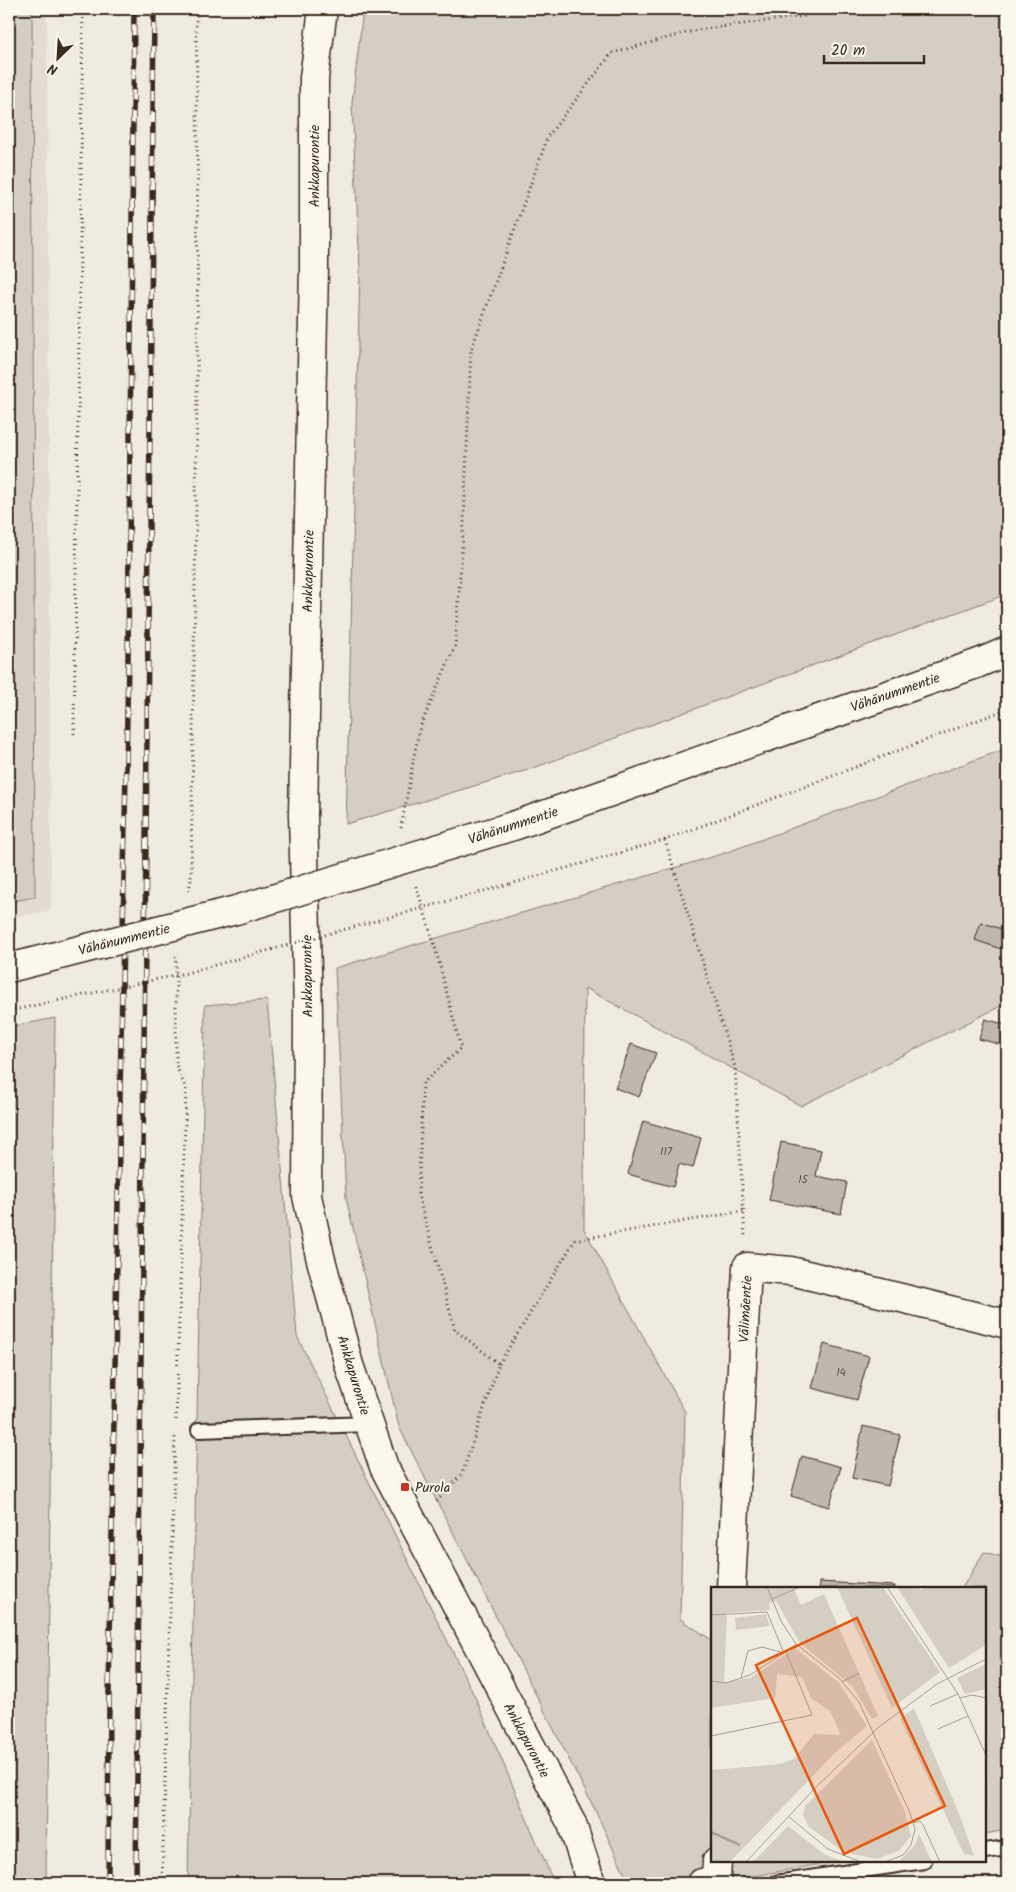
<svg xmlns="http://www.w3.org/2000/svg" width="1016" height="1892" font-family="Kalam,sans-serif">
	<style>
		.built { fill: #e2dcd1 }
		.green { fill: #d5cec3; stroke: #887c70 }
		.building { fill: #c0b8ad; stroke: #3b2a1e }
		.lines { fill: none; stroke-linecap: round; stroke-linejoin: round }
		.service-casing { stroke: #3b2a1e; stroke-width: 18 }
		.minor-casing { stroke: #3b2a1e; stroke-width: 31 }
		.secondary-casing { stroke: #3b2a1e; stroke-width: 31 }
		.path { stroke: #3b2a1e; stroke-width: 3; stroke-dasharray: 1 4; stroke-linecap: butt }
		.service { stroke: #fbf7ec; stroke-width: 14 }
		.minor { stroke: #fbf7ec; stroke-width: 28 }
		.secondary { stroke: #fbf7ec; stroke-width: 28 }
		.rail-casing { stroke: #3b2a1e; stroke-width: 5.5 }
		.rail { stroke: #fbf7ec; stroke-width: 4; stroke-dasharray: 11; stroke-linecap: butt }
		.secondary-bridge-casing { stroke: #3b2a1e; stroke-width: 31; stroke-linecap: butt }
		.path-bridge { stroke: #3b2a1e; stroke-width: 3; stroke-dasharray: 1 4; stroke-linecap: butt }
		.secondary-bridge { stroke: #fbf7ec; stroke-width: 28 }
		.poi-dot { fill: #c8321e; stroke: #fbf7ec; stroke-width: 2 }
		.labels { text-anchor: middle; stroke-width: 4; stroke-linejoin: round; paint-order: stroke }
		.number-label { font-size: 11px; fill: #5c4e42 }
		.street-label { font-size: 14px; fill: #3b2a1e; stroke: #fbf7ec }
		.poi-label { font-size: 14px; fill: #3b2a1e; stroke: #fbf7ec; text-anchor: start }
		.inset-river { fill: none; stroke: #aca397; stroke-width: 2.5 }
		.inset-road { fill: none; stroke: #a89e92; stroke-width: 1 }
		.view { fill: #e8590c; fill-opacity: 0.15; stroke: #e8590c; stroke-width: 2.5 }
		.inset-edge { fill: none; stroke: #3b2a1e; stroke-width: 2.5 }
	</style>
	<rect width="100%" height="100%" fill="#f0ebe0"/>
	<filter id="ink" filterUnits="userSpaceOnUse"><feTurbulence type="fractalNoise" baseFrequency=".02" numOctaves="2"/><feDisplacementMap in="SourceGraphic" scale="10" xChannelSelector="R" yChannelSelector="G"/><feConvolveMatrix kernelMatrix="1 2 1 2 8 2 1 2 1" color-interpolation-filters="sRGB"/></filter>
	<g filter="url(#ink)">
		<path class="built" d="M9 9H47L51 911 9 917Z"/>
		<g class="green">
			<path d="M9 9H32L35 897 9 902Z"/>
			<path d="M363 9H1007V594L528 770 346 824 360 269 352 103Z"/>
			<path d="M1007 748V1003L801 1106 585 988 584 1229 685 1412 680 1619 712 1640V1861H839L748 1877 658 1883H629L594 1808 399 1427 346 1198 335 968 725 853Z"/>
			<path d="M267 1000 297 1336 476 1699 554 1883H188L205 1005Z"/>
			<path d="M55 1018 46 1883H9V1027Z"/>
			<path d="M984 1552 1007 1558V1830L985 1834V1588H962Z"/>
		</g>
		<g class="building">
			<path d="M981 922 1007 931V951L975 940Z"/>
			<path d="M985 1019 1007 1025 1006 1046 979 1039Z"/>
			<path d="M631 1044 656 1053 639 1097 615 1088Z"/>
			<path d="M643 1121 701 1138 693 1168 679 1164 673 1187 628 1174Z"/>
			<path d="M781 1142 821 1150 816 1176 847 1182 841 1214 769 1200Z"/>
			<path d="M824 1344 869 1356 857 1400 812 1388Z"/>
			<path d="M863 1426 900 1435 888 1486 852 1478Z"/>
			<path d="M802 1456 841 1467 829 1507 791 1496Z"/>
			<path d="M819 1582 895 1586V1588H819Z"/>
		</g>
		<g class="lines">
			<g class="service-casing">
				<g id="service">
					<path d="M199 1430 369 1424"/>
					<path d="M985 1851 1007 1848"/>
					<path d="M776 1883 924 1861"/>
				</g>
			</g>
			<g class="minor-casing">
				<g id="minor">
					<path d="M323 9 314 78V268L303 815 308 1012 307 1196 320 1256 349 1365 384 1467 572 1824 591 1883"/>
					<path d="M731 1588 747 1267 791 1271 1007 1324"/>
					<path d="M702 1883 716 1880 717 1861"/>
				</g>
			</g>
			<g class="secondary-casing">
				<path id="secondary" d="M516 825 979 663 1007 651"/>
			</g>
			<g class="path">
				<path d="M74 734 83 9"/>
				<path d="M401 828 419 730 455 646 464 521 471 350 548 136 612 53 697 30 804 16 809 9"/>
				<path d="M665 840 735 1067 745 1237"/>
				<path d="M510 884 665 840 1007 709"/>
				<path d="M416 886 433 939 461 1048 423 1083 418 1194 455 1330 499 1364 462 1474 436 1502"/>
				<path d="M189 891 191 880C195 590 200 299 196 9"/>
				<path d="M499 1364 575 1240 744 1211"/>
				<path d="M176 1420 186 1089 176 1065V956"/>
				<path d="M162 1883 175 1437"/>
			</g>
			<use href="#service" class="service"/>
			<use href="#minor" class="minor"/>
			<use href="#secondary" class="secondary"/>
			<g class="rail-casing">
				<g id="rail">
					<path d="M108 1883 109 1693 128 660 134 9"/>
					<path d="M136 1883 154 9"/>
				</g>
			</g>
			<use href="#rail" class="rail"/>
			<g class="secondary-bridge-casing">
				<path id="secondary-bridge" d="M9 968 236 910 516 825"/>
			</g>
			<path class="path-bridge" d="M9 1011 186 973 510 884"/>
			<use href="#secondary-bridge" class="secondary-bridge"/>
		</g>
	</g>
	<rect class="poi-dot" x="400" y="1482" width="10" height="10" rx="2.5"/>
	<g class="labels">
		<g class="number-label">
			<text x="666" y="1155">117</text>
			<text x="803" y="1183">15</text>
			<text x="841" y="1376">14</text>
		</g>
		<g class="street-label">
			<text transform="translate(314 166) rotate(-90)" y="5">Ankkapurontie</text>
			<text transform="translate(308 571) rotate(-89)" y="5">Ankkapurontie</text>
			<text transform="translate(895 692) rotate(-19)" y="5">Vähänummentie</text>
			<text transform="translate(513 825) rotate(-18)" y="5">Vähänummentie</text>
			<text transform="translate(124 939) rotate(-14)" y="5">Vähänummentie</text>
			<text transform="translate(307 976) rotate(-91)" y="5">Ankkapurontie</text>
			<text transform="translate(745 1309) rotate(-87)" y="5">Välimäentie</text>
			<text transform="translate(354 1375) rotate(73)" y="5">Ankkapurontie</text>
			<text transform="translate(527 1740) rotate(62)" y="5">Ankkapurontie</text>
		</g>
		<g class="poi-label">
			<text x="415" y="1492">Purola</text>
		</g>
	</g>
	<g transform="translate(711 1587)">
		<rect width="275" height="275" fill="#f0ebe0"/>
		<path d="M0 0H88L83 2 90 18 113 7 167 129 161 132 142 100 89 56 65 14 58 16 59 23 16 26 13 95 39 91 84 61 128 96 156 139 122 168 19 275H0V183L69 177 83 172 103 147 130 148 119 124 100 111 91 90 66 87 64 111 0 121ZM126 0H172L229 85 181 121ZM186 0H207L209 3 214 0H275V58L238 81ZM55 27 59 39 25 43 24 31ZM275 77V102L254 107 246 91ZM203 121 249 229 263 269 253 267 189 132ZM161 153 194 225 200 249 188 264 165 272 133 265 98 240 92 228 94 219ZM77 239 113 267 132 275H42ZM208 247 221 275H187L204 258Z" fill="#d5cec3"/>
		<path class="inset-river" d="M0 245 29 258"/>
		<path class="inset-road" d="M56 0 70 34 85 57 128 91 148 115 199 226 204 242 200 258 192 268 174 275M176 0 247 107 275 168M61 12 89 0M0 28 56 25 73 66 39 88 15 96 0 94M30 91 37 64 51 60 73 66M131 95 148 86M249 111 261 108 275 111M219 119 247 107M227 142 257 129M0 149 101 128 75 65 85 57M78 230 117 262 150 275M202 236 209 234 212 238 229 275M35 275 106 199 168 140 226 97 275 72"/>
		<path class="view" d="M146 31 234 219 133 267 45 78Z"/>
		<rect width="275" height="275" class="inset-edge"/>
	</g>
	<rect width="1016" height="1892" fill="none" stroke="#fbf7ec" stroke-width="30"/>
	<rect x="15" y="15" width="986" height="1862" fill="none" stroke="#3b2a1e" stroke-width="2" filter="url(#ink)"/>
	<g transform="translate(58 58) rotate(205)" stroke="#fbf7ec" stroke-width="4" paint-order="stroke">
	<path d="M0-4L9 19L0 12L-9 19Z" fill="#3b2a1e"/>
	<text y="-8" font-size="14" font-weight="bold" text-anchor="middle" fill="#3b2a1e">N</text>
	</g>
	<path d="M824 55v8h100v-8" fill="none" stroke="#3b2a1e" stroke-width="2.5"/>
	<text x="831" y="55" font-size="15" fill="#3b2a1e" stroke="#fbf7ec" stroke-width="4" paint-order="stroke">20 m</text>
</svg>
